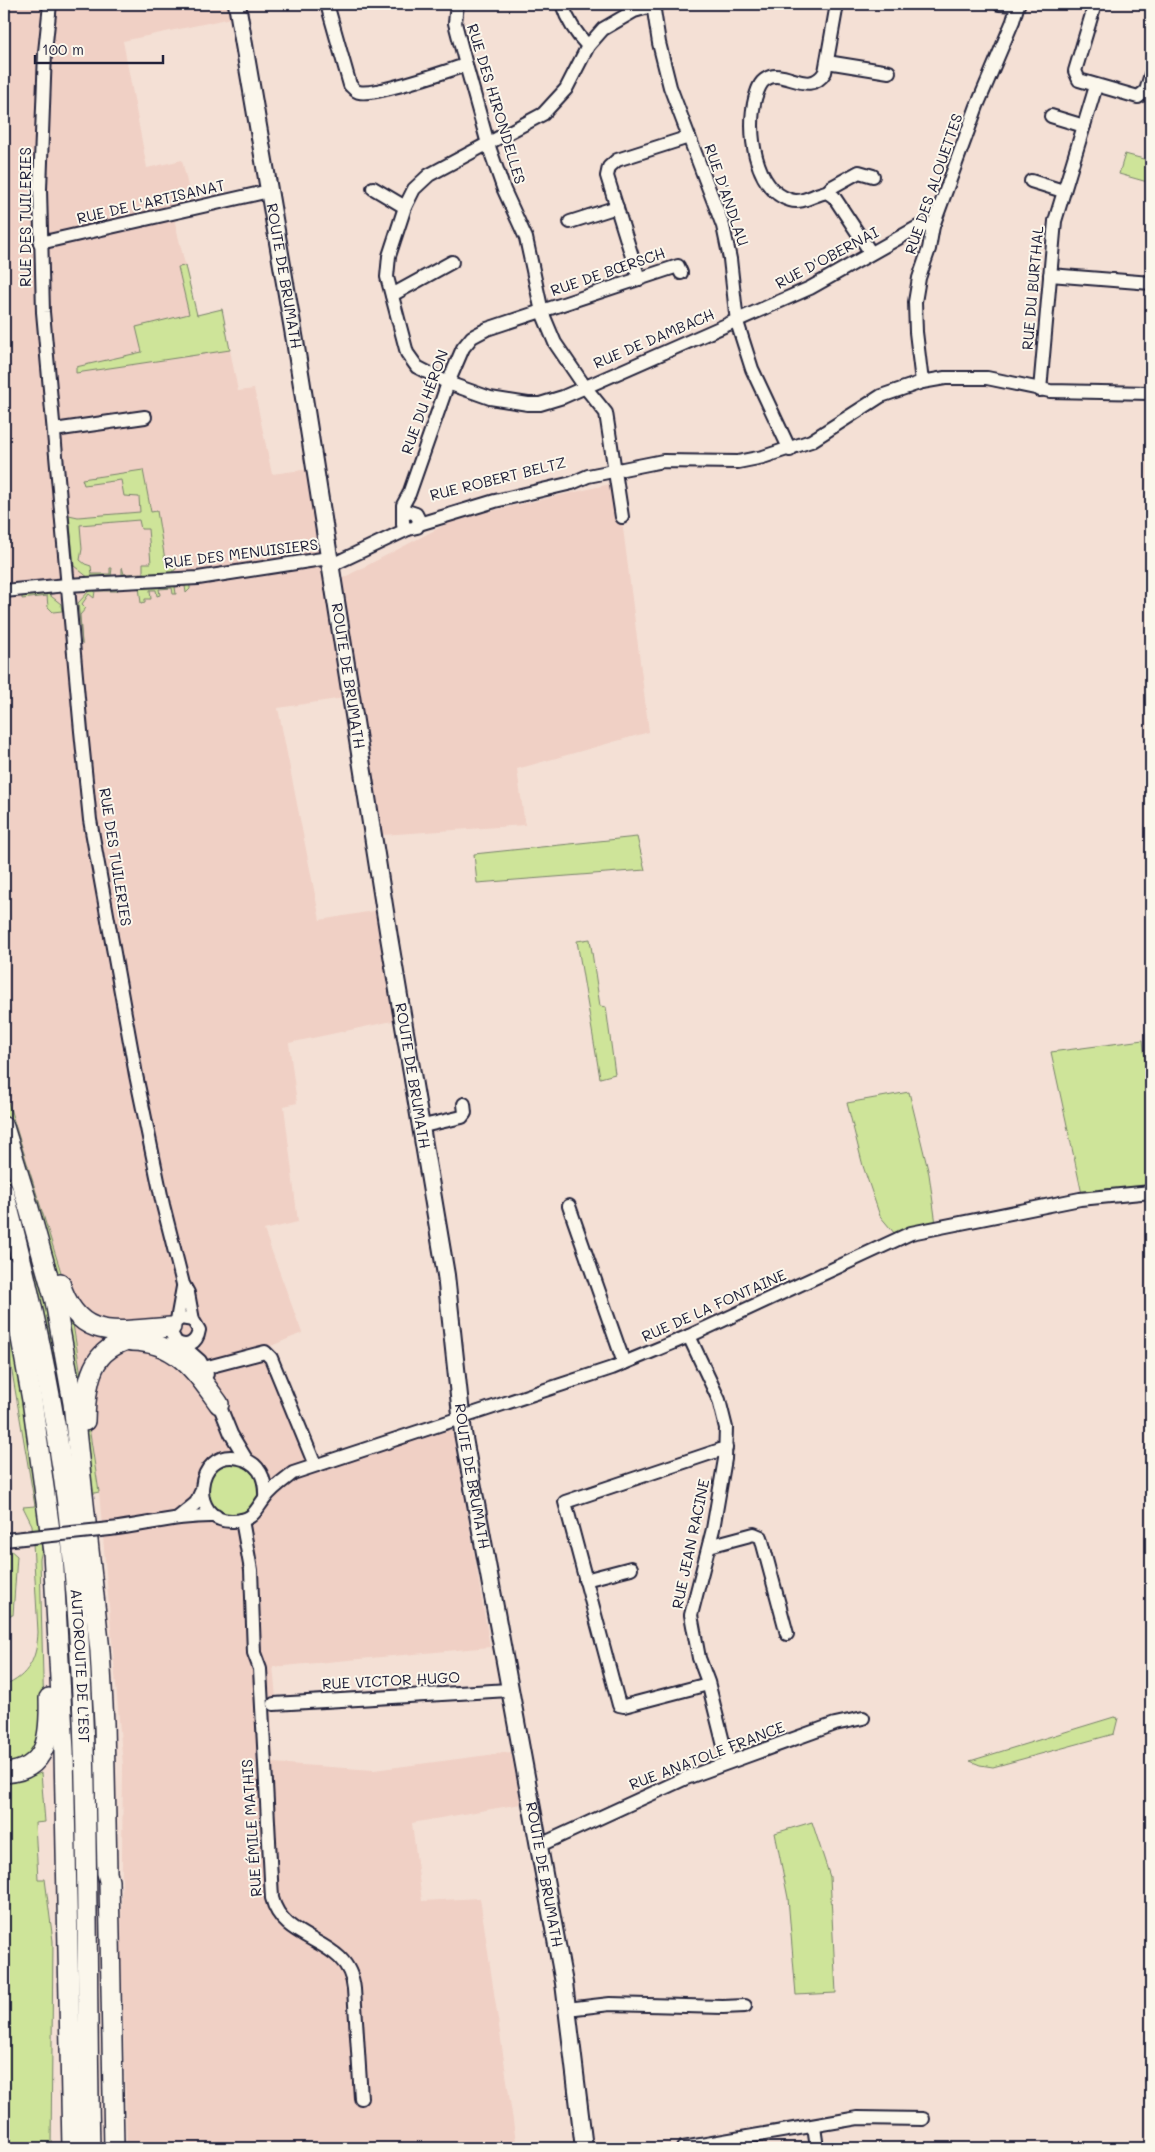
<svg xmlns="http://www.w3.org/2000/svg" width="1155" height="2152" font-family="Mali,sans-serif">
	<style>
		.built { fill: #f0d0c5 }
		.green { fill: #cee499; stroke: #78836a }
		.lines { fill: none; stroke-linecap: round; stroke-linejoin: round }
		.minor-casing { stroke: #22223b; stroke-width: 16 }
		.major-casing { stroke: #22223b; stroke-width: 20 }
		.highway-casing { stroke: #22223b; stroke-width: 22 }
		.minor { stroke: #fbf7ec; stroke-width: 12 }
		.major { stroke: #fbf7ec; stroke-width: 16 }
		.highway { stroke: #fbf7ec; stroke-width: 19 }
		.minor-bridge-casing { stroke: #22223b; stroke-width: 16; stroke-linecap: butt }
		.minor-bridge { stroke: #fbf7ec; stroke-width: 12 }
		.labels { text-anchor: middle; stroke-width: 4; stroke-linejoin: round; paint-order: stroke }
		.street-label { font-size: 15px; fill: #22223b; stroke: #fbf7ec }
	</style>
	<rect width="100%" height="100%" fill="#f4e0d5"/>
	<filter id="ink" filterUnits="userSpaceOnUse"><feTurbulence type="fractalNoise" baseFrequency=".02" numOctaves="2"/><feDisplacementMap in="SourceGraphic" scale="10" xChannelSelector="R" yChannelSelector="G"/><feConvolveMatrix kernelMatrix="1 2 1 2 8 2 1 2 1" color-interpolation-filters="sRGB"/></filter>
	<g filter="url(#ink)">
		<path class="built" d="M4 4H229L231 18 123 41 147 168 182 160 192 204 172 210 197 315 222 309 238 391 254 389 272 474 310 469 337 581 456 519 615 483 623 528 649 732 517 769 525 825 382 835 357 696 278 708 320 920 379 910 397 1020 289 1043 297 1103 284 1106 298 1222 264 1230 302 1333 271 1346 320 1471 453 1429 490 1647 273 1667 276 1698 268 1701 269 1706 271 1709 273 1763 374 1770 511 1752 521 1804 412 1823 422 1901 480 1898 517 2148H127L121 1956 123 1765 99 1492 69 1298 4 1089Z"/>
		<g class="green">
			<path d="M1125 154 1151 161V183L1119 174Z"/>
			<path d="M185 266 197 315 222 309 230 350 76 373V367L142 352 136 327 189 314 178 267Z"/>
			<path d="M143 470 151 512 157 511 166 566 176 565V569L171 573 126 576 122 574V567L124 574 143 573V563H151L148 529H141L139 520 80 525 82 549 80 560 85 564 91 566 92 574H110V568H112L111 576 89 578 74 566 69 515 78 517 140 512 139 497 124 496 121 480 84 485 82 479Z"/>
			<path d="M190 585V589L186 593 185 586 175 587 176 594H173L172 588 159 589 160 595 157 596 156 590H150L151 599H145V602L141 603 139 587Z"/>
			<path d="M119 589 117 591H95L94 598 89 594 82 604 86 608 80 615 82 644 78 603 90 590Z"/>
			<path d="M47 593 61 604 62 611 53 612 48 607 47 596 22 599V596Z"/>
			<path d="M637 837 645 870 477 883 474 854Z"/>
			<path d="M590 939 600 1006 606 1007 615 1074 600 1078 577 941Z"/>
			<path d="M1143 1040 1151 1117V1188L1082 1194 1051 1052Z"/>
			<path d="M4 1089 69 1298 99 1492 37 1506 42 1550 40 1559 44 1718 41 1736 29 1758 4 1767V1686C29 1676 37 1658 38 1632L32 1525 23 1507 35 1506 4 1325Z"/>
			<path d="M909 1092 929 1174 936 1224 895 1234 880 1216 863 1166 847 1103Z"/>
			<circle cx="232" cy="1490" r="26"/>
			<path d="M8 1548 17 1556 13 1615 6 1616 4 1610V1549Z"/>
			<path d="M1114 1717 1118 1718 1114 1734 993 1767 980 1765 970 1761Z"/>
			<path d="M41 1773 45 1822 35 1823 38 1879H45L53 1941 51 2148H4V1785Z"/>
			<path d="M812 1822 830 1877 836 1993 796 1995 788 1898 775 1833Z"/>
		</g>
		<g class="lines">
			<g class="minor-casing">
				<g id="minor">
					<path d="M50 4 45 52 40 189 43 312 81 731 90 820 136 1075 163 1205 183 1284 188 1293 193 1320 199 1330C197 1343 187 1349 176 1342L170 1331 174 1323 181 1318 193 1320"/>
					<path d="M327 4 350 85C353 88 356 92 359 92 376 96 446 71 466 65"/>
					<path d="M457 4 455 23 466 65 488 144 504 190 526 238 542 312 555 343 585 387 606 413 622 517"/>
					<path d="M562 4C567 20 576 34 588 46"/>
					<path d="M653 4 659 43 670 87 723 226 730 259 737 322 752 369 790 450"/>
					<path d="M659 4 634 11 603 29 588 46 566 89 543 114 429 175 414 189 405 207 389 256 387 277 407 353 417 367 448 383 490 398 528 404H540L563 397 810 288 918 227 928 225 933 226"/>
					<path d="M837 4 825 72C809 98 784 67 766 79 759 83 757 92 755 99 747 130 754 189 790 200 803 204 814 194 827 192L834 197 871 253"/>
					<path d="M999 4 1018 5"/>
					<path d="M1095 4 1075 71 1079 80 1138 97 1146 91 1151 74"/>
					<path d="M827 62 889 72"/>
					<path d="M1051 116 1084 126"/>
					<path d="M1031 181 1063 191"/>
					<path d="M373 188 405 207"/>
					<path d="M827 192 832 187 859 172 873 176"/>
					<path d="M570 222 617 207"/>
					<path d="M40 243 269 191"/>
					<path d="M1050 275 1151 283"/>
					<path d="M639 279 607 176 609 167 617 160 689 137"/>
					<path d="M392 295 452 262"/>
					<path d="M922 382 916 332 915 302 919 278 929 249 933 226 977 106 1013 21 1018 4"/>
					<path d="M1040 390 1055 221 1096 86"/>
					<path d="M54 430 145 417"/>
					<path d="M404 515 410 512 416 514 419 520 417 527 408 529 403 525V505L409 494 448 383 463 348 472 337 487 329 678 266 681 273"/>
					<path d="M419 524 495 501 572 483 588 476 663 461 738 462 763 457 811 441 881 396 922 382 945 378H987L1050 391 1151 393"/>
					<path d="M4 591 67 585 198 578 322 559 336 563 408 529"/>
					<path d="M423 1126 462 1117 465 1113 464 1104"/>
					<path d="M569 1206 624 1363"/>
					<path d="M177 1320 183 1287"/>
					<path d="M689 1336 719 1400 726 1428 725 1459 713 1529 691 1615 699 1658 708 1682 728 1762"/>
					<path d="M183 1346 200 1361 207 1374"/>
					<path d="M204 1368 265 1352 271 1358 315 1465"/>
					<path d="M216 1397 231 1434 246 1459"/>
					<path d="M265 1498C266 1479 260 1462 239 1458 194 1448 188 1523 233 1521 254 1520 254 1512 265 1498 272 1488 284 1480 293 1473L612 1368 689 1336 911 1233 1080 1199 1151 1192"/>
					<path d="M179 1517 196 1503 201 1492"/>
					<path d="M242 1520 251 1570 254 1653 260 1669 272 1898C284 1946 349 1935 354 1989L361 2098"/>
					<path d="M110 1529C146 1525 180 1515 216 1516"/>
					<path d="M709 1546 754 1534 761 1537 787 1634"/>
					<path d="M585 1580 631 1568"/>
					<path d="M708 1684 624 1706 619 1705 565 1502 726 1448"/>
					<path d="M274 1704 509 1690"/>
					<path d="M538 1846 686 1778 835 1724 863 1718"/>
					<path d="M567 2009 610 2004 723 2007 745 2006"/>
					<path d="M814 2127 817 2148"/>
					<path d="M683 2148 858 2118 923 2119"/>
				</g>
			</g>
			<g class="major-casing">
				<g id="major">
					<path id="s1" d="M237 4 295 341 389 937 446 1275 463 1433 564 1983 584 2148"/>
				</g>
			</g>
			<g class="highway-casing">
				<g id="highway">
					<path d="M4 1127 28 1205 55 1301 73 1403 100 1651 104 1723 107 1873 109 1881 114 2148"/>
					<path id="s2" d="M4 1192C35 1309 60 1428 72 1548 91 1747 85 1949 90 2148"/>
					<path d="M4 1266 21 1338 32 1400 53 1552 64 1751 72 2148"/>
					<path d="M60 1283C79 1344 119 1330 171 1327"/>
					<path d="M132 1341C177 1342 195 1371 219 1404"/>
					<path d="M85 1421C86 1374 93 1342 147 1336"/>
					<path d="M4 1773C49 1771 50 1733 49 1698"/>
				</g>
			</g>
			<use href="#minor" class="minor"/>
			<use href="#major" class="major"/>
			<use href="#highway" class="highway"/>
			<g class="minor-bridge-casing">
				<path id="minor-bridge" d="M4 1540 110 1529"/>
			</g>
			<use href="#minor-bridge" class="minor-bridge"/>
		</g>
	</g>
	<g class="labels">
		<g class="street-label">
			<text transform="translate(496 104) rotate(73)" y="5">RUE DES HIRONDELLES</text>
			<text transform="translate(934 184) rotate(-71)" y="5">RUE DES ALOUETTES</text>
			<text transform="translate(726 195) rotate(71)" y="5">RUE D'ANDLAU</text>
			<text transform="translate(151 202) rotate(-13)" y="5">RUE DE L'ARTISANAT</text>
			<text transform="translate(26 217) rotate(-90)" y="5">RUE DES TUILERIES</text>
			<text transform="translate(827 258) rotate(-28)" y="5">RUE D'OBERNAI</text>
			<text transform="translate(608 272) rotate(-19)" y="5">RUE DE BŒRSCH</text>
			<text dy="5" stroke="none"><textPath href="#s1" startOffset="276">ROUTE DE BRUMATH</textPath></text>
			<text transform="translate(1033 288) rotate(-85)" y="5">RUE DU BURTHAL</text>
			<text transform="translate(654 339) rotate(-23)" y="5">RUE DE DAMBACH</text>
			<text transform="translate(425 402) rotate(-70)" y="5">RUE DU HÉRON</text>
			<text transform="translate(498 479) rotate(-14)" y="5">RUE ROBERT BELTZ</text>
			<text transform="translate(241 554) rotate(-7)" y="5">RUE DES MENUISIERS</text>
			<text dy="5" stroke="none"><textPath href="#s1" startOffset="681">ROUTE DE BRUMATH</textPath></text>
			<text transform="translate(115 857) rotate(81)" y="5">RUE DES TUILERIES</text>
			<text dy="5" stroke="none"><textPath href="#s1" startOffset="1086">ROUTE DE BRUMATH</textPath></text>
			<text transform="translate(714 1306) rotate(-24)" y="5">RUE DE LA FONTAINE</text>
			<text dy="5" stroke="none"><textPath href="#s1" startOffset="1491">ROUTE DE BRUMATH</textPath></text>
			<text transform="translate(691 1544) rotate(-78)" y="5">RUE JEAN RACINE</text>
			<text dy="5" stroke="none"><textPath href="#s2" startOffset="481">AUTOROUTE DE L’EST</textPath></text>
			<text transform="translate(391 1681) rotate(-3)" y="5">RUE VICTOR HUGO</text>
			<text transform="translate(707 1756) rotate(-21)" y="5">RUE ANATOLE FRANCE</text>
			<text transform="translate(252 1828) rotate(-94)" y="5">RUE ÉMILE MATHIS</text>
			<text dy="5" stroke="none"><textPath href="#s1" startOffset="1896">ROUTE DE BRUMATH</textPath></text>
		</g>
	</g>
	<rect width="1155" height="2152" fill="none" stroke="#fbf7ec" stroke-width="20"/>
	<rect x="10" y="10" width="1135" height="2132" fill="none" stroke="#22223b" stroke-width="2" filter="url(#ink)"/>
	<path d="M35 55v8h128v-8" fill="none" stroke="#22223b" stroke-width="2.5"/>
	<text x="42" y="55" font-size="15" fill="#22223b" stroke="#fbf7ec" stroke-width="4" paint-order="stroke">100 m</text>
</svg>
